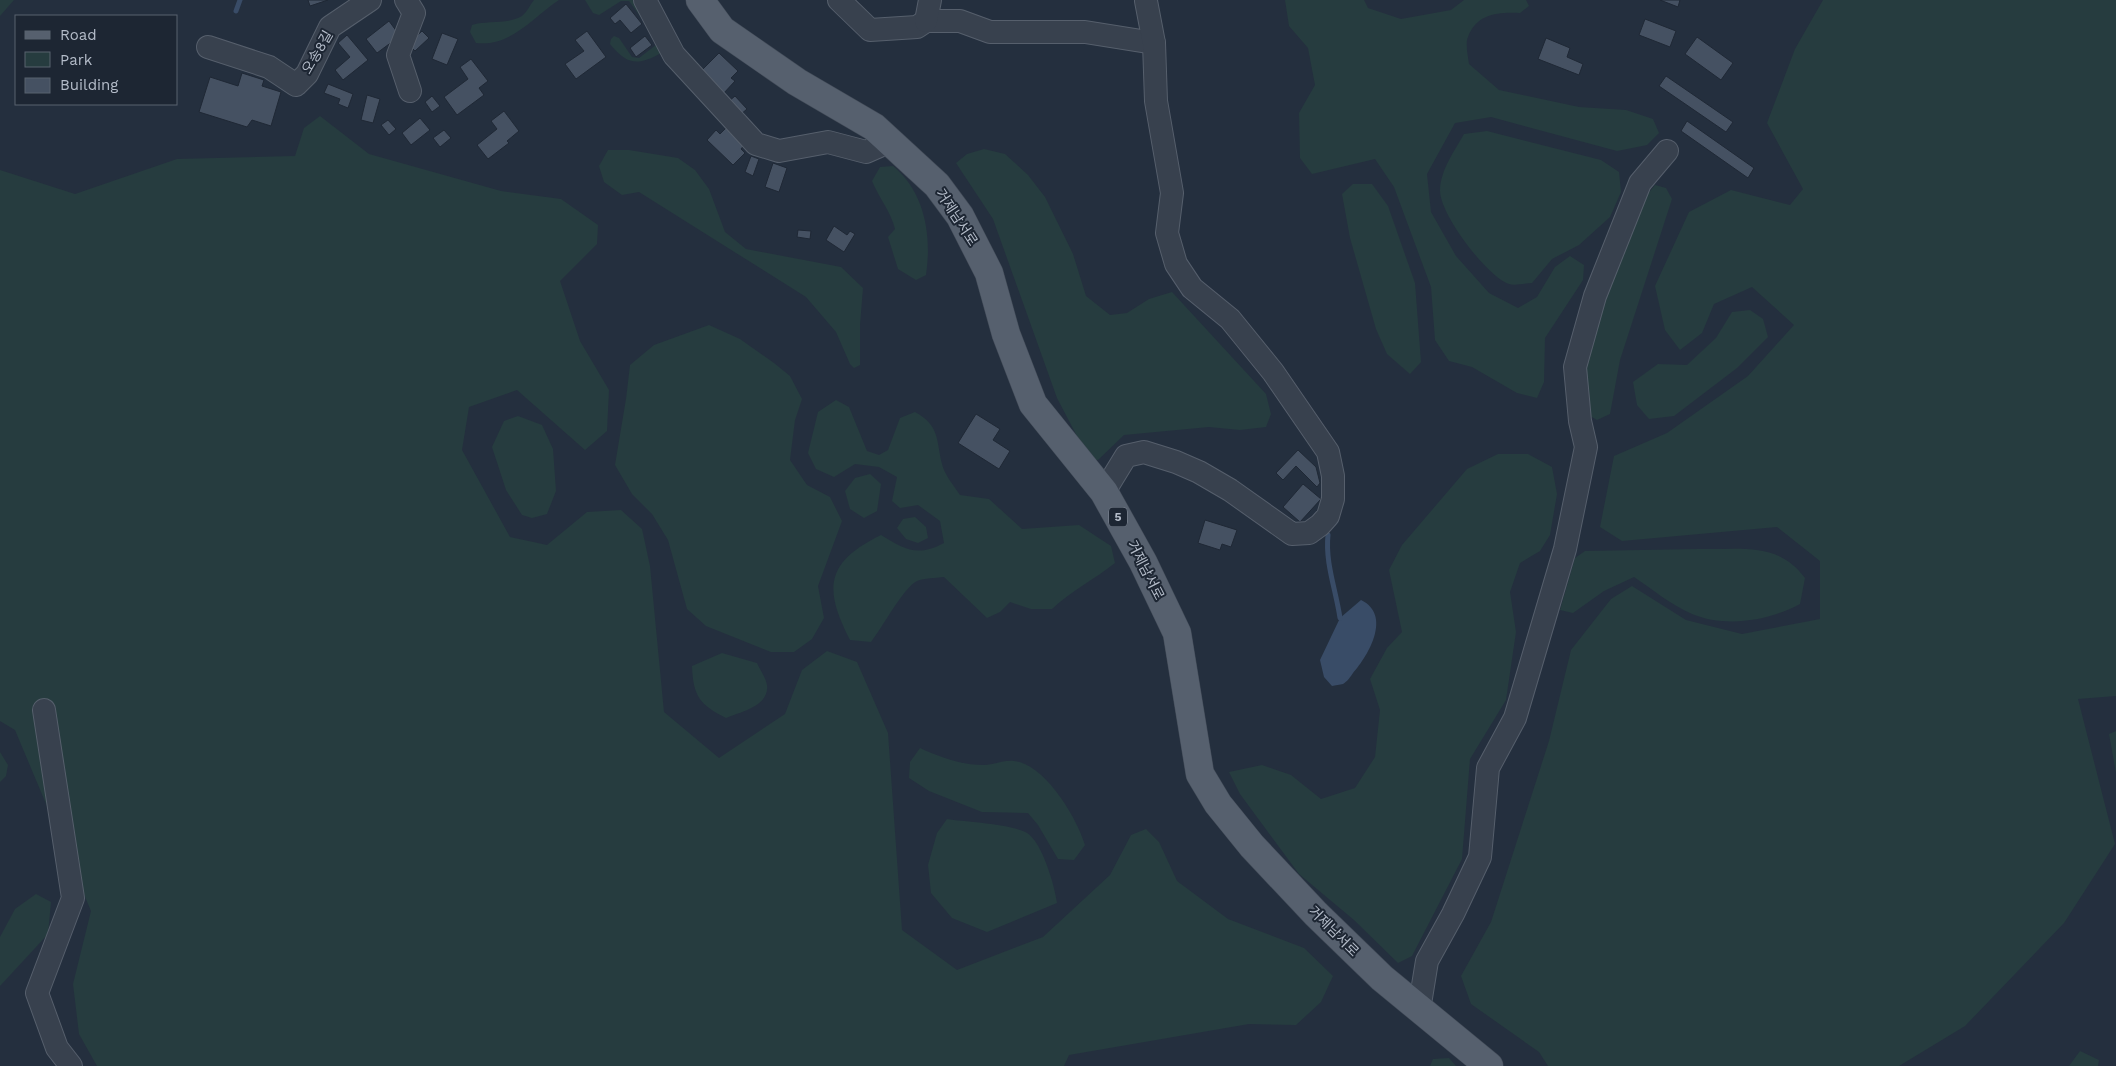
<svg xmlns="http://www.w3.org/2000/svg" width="2116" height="1066" font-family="'Work Sans','Noto Sans KR',sans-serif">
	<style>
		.green { fill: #263c3f }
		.water { fill: #394c67 }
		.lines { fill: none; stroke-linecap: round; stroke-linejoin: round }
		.stream { stroke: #394c67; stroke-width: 5 }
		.building { fill: #455162; stroke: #1f2835 }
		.minor-casing { stroke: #565f6c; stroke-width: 24 }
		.major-casing { stroke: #414a57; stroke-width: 29 }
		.minor { stroke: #38414e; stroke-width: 22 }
		.major { stroke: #56606e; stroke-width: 28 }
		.labels { text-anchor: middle; stroke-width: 4; stroke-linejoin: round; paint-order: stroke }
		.shield { fill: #1d2633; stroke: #878f9c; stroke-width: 1 }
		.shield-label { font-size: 12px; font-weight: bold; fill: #b4bcc9 }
		.street-label { font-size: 14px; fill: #b4bcc9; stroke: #1d2633 }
	</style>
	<rect width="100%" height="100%" fill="#242f3e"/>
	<g class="green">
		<path d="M0 0H14L0 16Z"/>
		<path d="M534 0H559C532 18 511 47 476 43L470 32 472 25C487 20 507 25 522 16 527 12 530 5 534 0Z"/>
		<path d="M585 0H639L661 53C638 66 627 65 610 44L611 39 614 36 619 38 632 57 639 58 656 45 648 27 629 1H621L599 15 593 13Z"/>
		<path d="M1285 0H1364L1368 8 1401 19 1451 10 1464 0H1526L1529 6 1520 13C1499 12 1477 13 1468 37 1465 43 1468 56 1469 64L1499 90 1579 107 1626 110 1653 119 1659 133 1647 145 1617 151 1491 117 1455 123 1427 174 1431 212 1456 256 1489 293 1518 308 1537 297 1555 267 1570 256 1584 265 1583 280 1545 338 1544 382 1537 398 1517 393 1472 367 1449 361 1435 340 1431 287 1394 187 1375 159 1312 174 1300 158 1299 113 1315 85 1308 48 1289 26Z"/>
		<path d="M1823 0H2116V696L2078 699 2115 844 2064 923 1965 1026 1899 1066H1548L1539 1052 1471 1004 1461 976 1491 922 1549 741 1571 650 1611 599 1632 586 1686 620 1742 634 1820 619V561L1777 527 1622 541 1600 527 1614 456 1667 433 1748 376 1794 325 1752 287 1714 304 1702 333 1680 350 1665 330 1655 286 1689 212 1731 190 1790 205 1803 189 1767 123 1795 49Z"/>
		<path d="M320 116 369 154 501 191 561 199 598 225 597 244 560 281 580 341 609 390 607 431 585 450 517 390 469 407 462 450 510 537 547 545 587 512 621 510 642 529 650 566 664 712 719 758 785 714 802 670 827 651 857 662 888 733 902 930 957 970 1043 937 1110 875 1131 835 1146 829 1159 842 1177 881 1228 919 1304 948 1333 976 1321 1002 1296 1025 1249 1024 1069 1055 1064 1066H97L79 1034 73 984 91 911 15 730 0 721V170L75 194 177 159 295 156 304 128Z"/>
		<path d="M1487 131 1601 160 1619 172 1621 192 1610 217 1579 245 1552 259 1532 283C1525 283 1515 286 1509 284 1487 277 1439 213 1440 190 1441 169 1454 152 1464 134Z"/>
		<path d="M984 149 1005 154 1028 175 1045 197 1073 254 1086 296 1110 315 1127 313 1149 299 1172 292 1266 394 1271 414 1266 427 1240 430 1209 427 1124 435 1098 460 1089 459 1057 398 993 219 956 163 967 154Z"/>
		<path d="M608 150H629L678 158 695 170 709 189 725 232 746 249 841 267 863 288 860 325V365L854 368 850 364 836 332 806 297 639 192 622 195 604 182 599 166Z"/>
		<path d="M893 166C925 192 932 236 926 275L916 280 898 269 888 237 895 229C891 212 879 198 872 181L880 167Z"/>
		<path d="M1353 184H1372L1388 206 1415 283 1421 362 1410 374 1387 354 1376 329 1350 238 1342 194Z"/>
		<path d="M1655 185 1666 188 1672 199 1620 360 1610 414 1597 420 1585 413 1584 370 1601 301 1643 200Z"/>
		<path d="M1750 310 1763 319 1768 337 1737 368 1674 416 1649 419 1637 405 1633 382 1658 364 1687 365 1716 338 1732 312Z"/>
		<path d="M709 325 740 339 774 363 790 376 802 399 795 420 790 460 807 485 830 497 842 521 818 586 824 618 812 639 794 652H771L706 626 687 609 668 540 652 514 632 494 615 465 626 399 630 365 654 345Z"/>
		<path d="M836 400 849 407 867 451 879 455 888 450 900 418 915 412C940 426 936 439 942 464 944 474 954 486 960 495L989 499 1022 529 1079 525 1111 546 1115 563C1095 579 1071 591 1052 609H1031L1010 602 1000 612 987 618 944 577C936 578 924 578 917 581 904 587 882 628 871 642L850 640C823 588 826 562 881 535 905 550 918 557 944 543L940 521 918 505 900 508 892 501 897 477 879 467 855 464 834 477 816 469 808 453 818 412Z"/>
		<path d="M518 416 542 425 553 449 556 491 547 514 532 518 522 515 506 490 492 447 504 421Z"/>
		<path d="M1498 454H1528L1552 467 1557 494 1550 535 1540 551 1520 563 1510 592 1516 632 1506 700 1470 759 1462 859 1412 956 1398 963 1354 920 1299 874 1240 794 1229 772 1262 765 1291 775 1321 799 1355 788 1375 757 1380 710 1370 679 1387 648 1402 632 1389 570 1402 545 1467 469Z"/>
		<path d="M870 474 881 484 877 511 864 518 850 509 845 491 855 478Z"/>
		<path d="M915 517 926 527 928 538 918 543 906 539 897 528 903 519Z"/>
		<path d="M1699 549C1740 550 1778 541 1805 578L1800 604C1768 621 1726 628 1692 614 1671 605 1652 589 1634 577L1604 591 1573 613 1560 610 1575 558 1585 551Z"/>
		<path d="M722 653 757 663C760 670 766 678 767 685 770 706 740 712 726 718 700 705 693 696 692 666Z"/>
		<path d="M2116 731V773L2109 734Z"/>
		<path d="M920 748C940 757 961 765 983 765 993 765 1004 760 1014 761 1045 764 1077 818 1085 845L1074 860 1058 859 1038 825 1028 813 982 812 929 791 909 778 910 762Z"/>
		<path d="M0 752 8 765 6 776 0 782Z"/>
		<path d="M947 819C966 822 1012 824 1027 833 1042 842 1055 886 1057 903L987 932 952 918 931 893 928 865 937 833Z"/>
		<path d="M36 894 51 902 48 934 0 986V937L15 909Z"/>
		<path d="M2080 1051 2099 1060 2098 1066H2069Z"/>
		<path d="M1449 1058 1456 1066H1430L1433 1059Z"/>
	</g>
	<path class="water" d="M1361 600C1392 615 1369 655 1353 673 1351 676 1347 682 1343 684 1340 685 1335 685 1332 686L1324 677 1320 660 1340 618Z"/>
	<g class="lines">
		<g class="stream">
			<path d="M236 11 240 0"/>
			<path d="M1328 535C1325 563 1336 590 1340 618"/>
		</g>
	</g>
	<g class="building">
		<path d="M308 0H328L310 6Z"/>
		<path d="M1660 0H1680L1678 7Z"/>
		<path d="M626 4 642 24 631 33 620 20 615 24 610 18Z"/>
		<path d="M1645 19 1676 31 1670 47 1639 35Z"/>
		<path d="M389 21 400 36 377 53 366 39Z"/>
		<path d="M422 31 429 38 415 51 408 44Z"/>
		<path d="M587 31 606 57 576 79 565 64 584 51 575 40Z"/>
		<path d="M442 33 458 39 447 65 432 59Z"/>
		<path d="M347 35 368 60 343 80 335 70 350 57 338 43Z"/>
		<path d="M645 36 652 45 636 57 630 48Z"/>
		<path d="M1697 37 1733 63 1721 80 1685 54Z"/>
		<path d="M1546 38 1570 48 1567 57 1583 64 1579 75 1538 59Z"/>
		<path d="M719 53 738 71 731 78 735 81 723 94 700 72Z"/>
		<path d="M471 59 488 81 479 88 484 95 457 115 444 97 468 79 460 67Z"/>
		<path d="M242 73 264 80 262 86 281 92 271 126 252 120 247 127 199 112 210 77 238 86Z"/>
		<path d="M1666 76 1733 122 1726 132 1659 86Z"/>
		<path d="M328 84 353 94 348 108 338 104 340 99 324 93Z"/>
		<path d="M367 95 380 99 373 123 361 120Z"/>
		<path d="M432 96 440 106 432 112 425 102Z"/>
		<path d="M735 96 747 109 740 115 728 102Z"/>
		<path d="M504 111 519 131 507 141 509 143 488 159 477 145 497 129 491 121Z"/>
		<path d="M420 118 430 130 411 145 402 133Z"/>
		<path d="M388 120 396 129 389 135 381 125Z"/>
		<path d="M1687 121 1754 168 1748 178 1681 131Z"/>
		<path d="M728 126 745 144 741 149 745 153 733 165 707 140 716 130 720 134Z"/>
		<path d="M444 130 451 138 440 147 433 138Z"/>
		<path d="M751 156 759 159 753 176 745 172Z"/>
		<path d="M773 163 787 168 779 192 765 187Z"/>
		<path d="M834 226 847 235 850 231 855 234 844 252 826 240Z"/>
		<path d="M798 230 811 231 810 239 797 237Z"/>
		<path d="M976 414 1000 429 993 440 1010 451 999 469 958 443Z"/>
		<path d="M1298 450 1316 467 1320 483 1317 487 1296 466 1283 480 1276 473Z"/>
		<path d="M1303 484 1321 499 1300 522 1283 507Z"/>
		<path d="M1205 520 1237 530 1231 547 1222 544 1220 550 1198 543Z"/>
	</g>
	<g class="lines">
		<g class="minor-casing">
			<g id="minor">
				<path d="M406 0 414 13 398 55 410 91"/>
				<path d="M645 0 674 55 756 144 779 151 828 142 866 152 891 141"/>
				<path d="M839 0 870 30 917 27 926 21H960L990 32H1085L1154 43"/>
				<path d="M926 21 930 0"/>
				<path d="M208 47 269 67 296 85 307 74 330 27 370 0"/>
				<path d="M1104 492 1126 456 1144 452 1176 462 1199 472 1230 490 1292 534 1309 533 1320 525 1328 516 1333 499V476L1328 452 1273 372 1230 319 1192 288 1176 264 1167 233 1172 193 1156 101 1154 43 1146 1"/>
				<path d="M44 710 73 898 37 993 57 1048 71 1066"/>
				<path d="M1419 1010 1427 961 1453 914 1480 857 1488 768 1515 718 1565 549 1586 447 1580 421 1575 367 1595 296 1640 183 1667 151"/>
			</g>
		</g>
		<g class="major-casing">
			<path id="major" d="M700 0 722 30 797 82 874 127 937 185 960 216 989 273 1006 334 1033 404 1104 492 1143 562 1177 633 1200 774 1218 804 1252 846 1316 914 1382 978 1489 1066"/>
		</g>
		<use href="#minor" class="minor"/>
		<use href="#major" class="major"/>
	</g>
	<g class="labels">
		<rect class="shield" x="1109" y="507.5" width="18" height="19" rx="4"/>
		<g class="shield-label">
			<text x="1118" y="521">5</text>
		</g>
		<g class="street-label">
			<text transform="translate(317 52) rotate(-60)" y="5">오송8길</text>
			<text transform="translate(957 217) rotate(57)" y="5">거제남서로</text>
			<text transform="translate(1146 570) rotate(63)" y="5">거제남서로</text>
			<text transform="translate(1334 931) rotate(45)" y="5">거제남서로</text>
		</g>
	</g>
	<rect x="15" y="15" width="162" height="90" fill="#1d2633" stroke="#59626f"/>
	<rect x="25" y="31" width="25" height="8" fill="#56606e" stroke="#59626f"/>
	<text x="60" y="40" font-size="15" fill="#b4bcc9">Road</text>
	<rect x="25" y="52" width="25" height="15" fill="#263c3f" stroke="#59626f"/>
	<text x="60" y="65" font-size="15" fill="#b4bcc9">Park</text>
	<rect x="25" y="78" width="25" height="15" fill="#455162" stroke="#59626f"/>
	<text x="60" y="90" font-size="15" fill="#b4bcc9">Building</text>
</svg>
